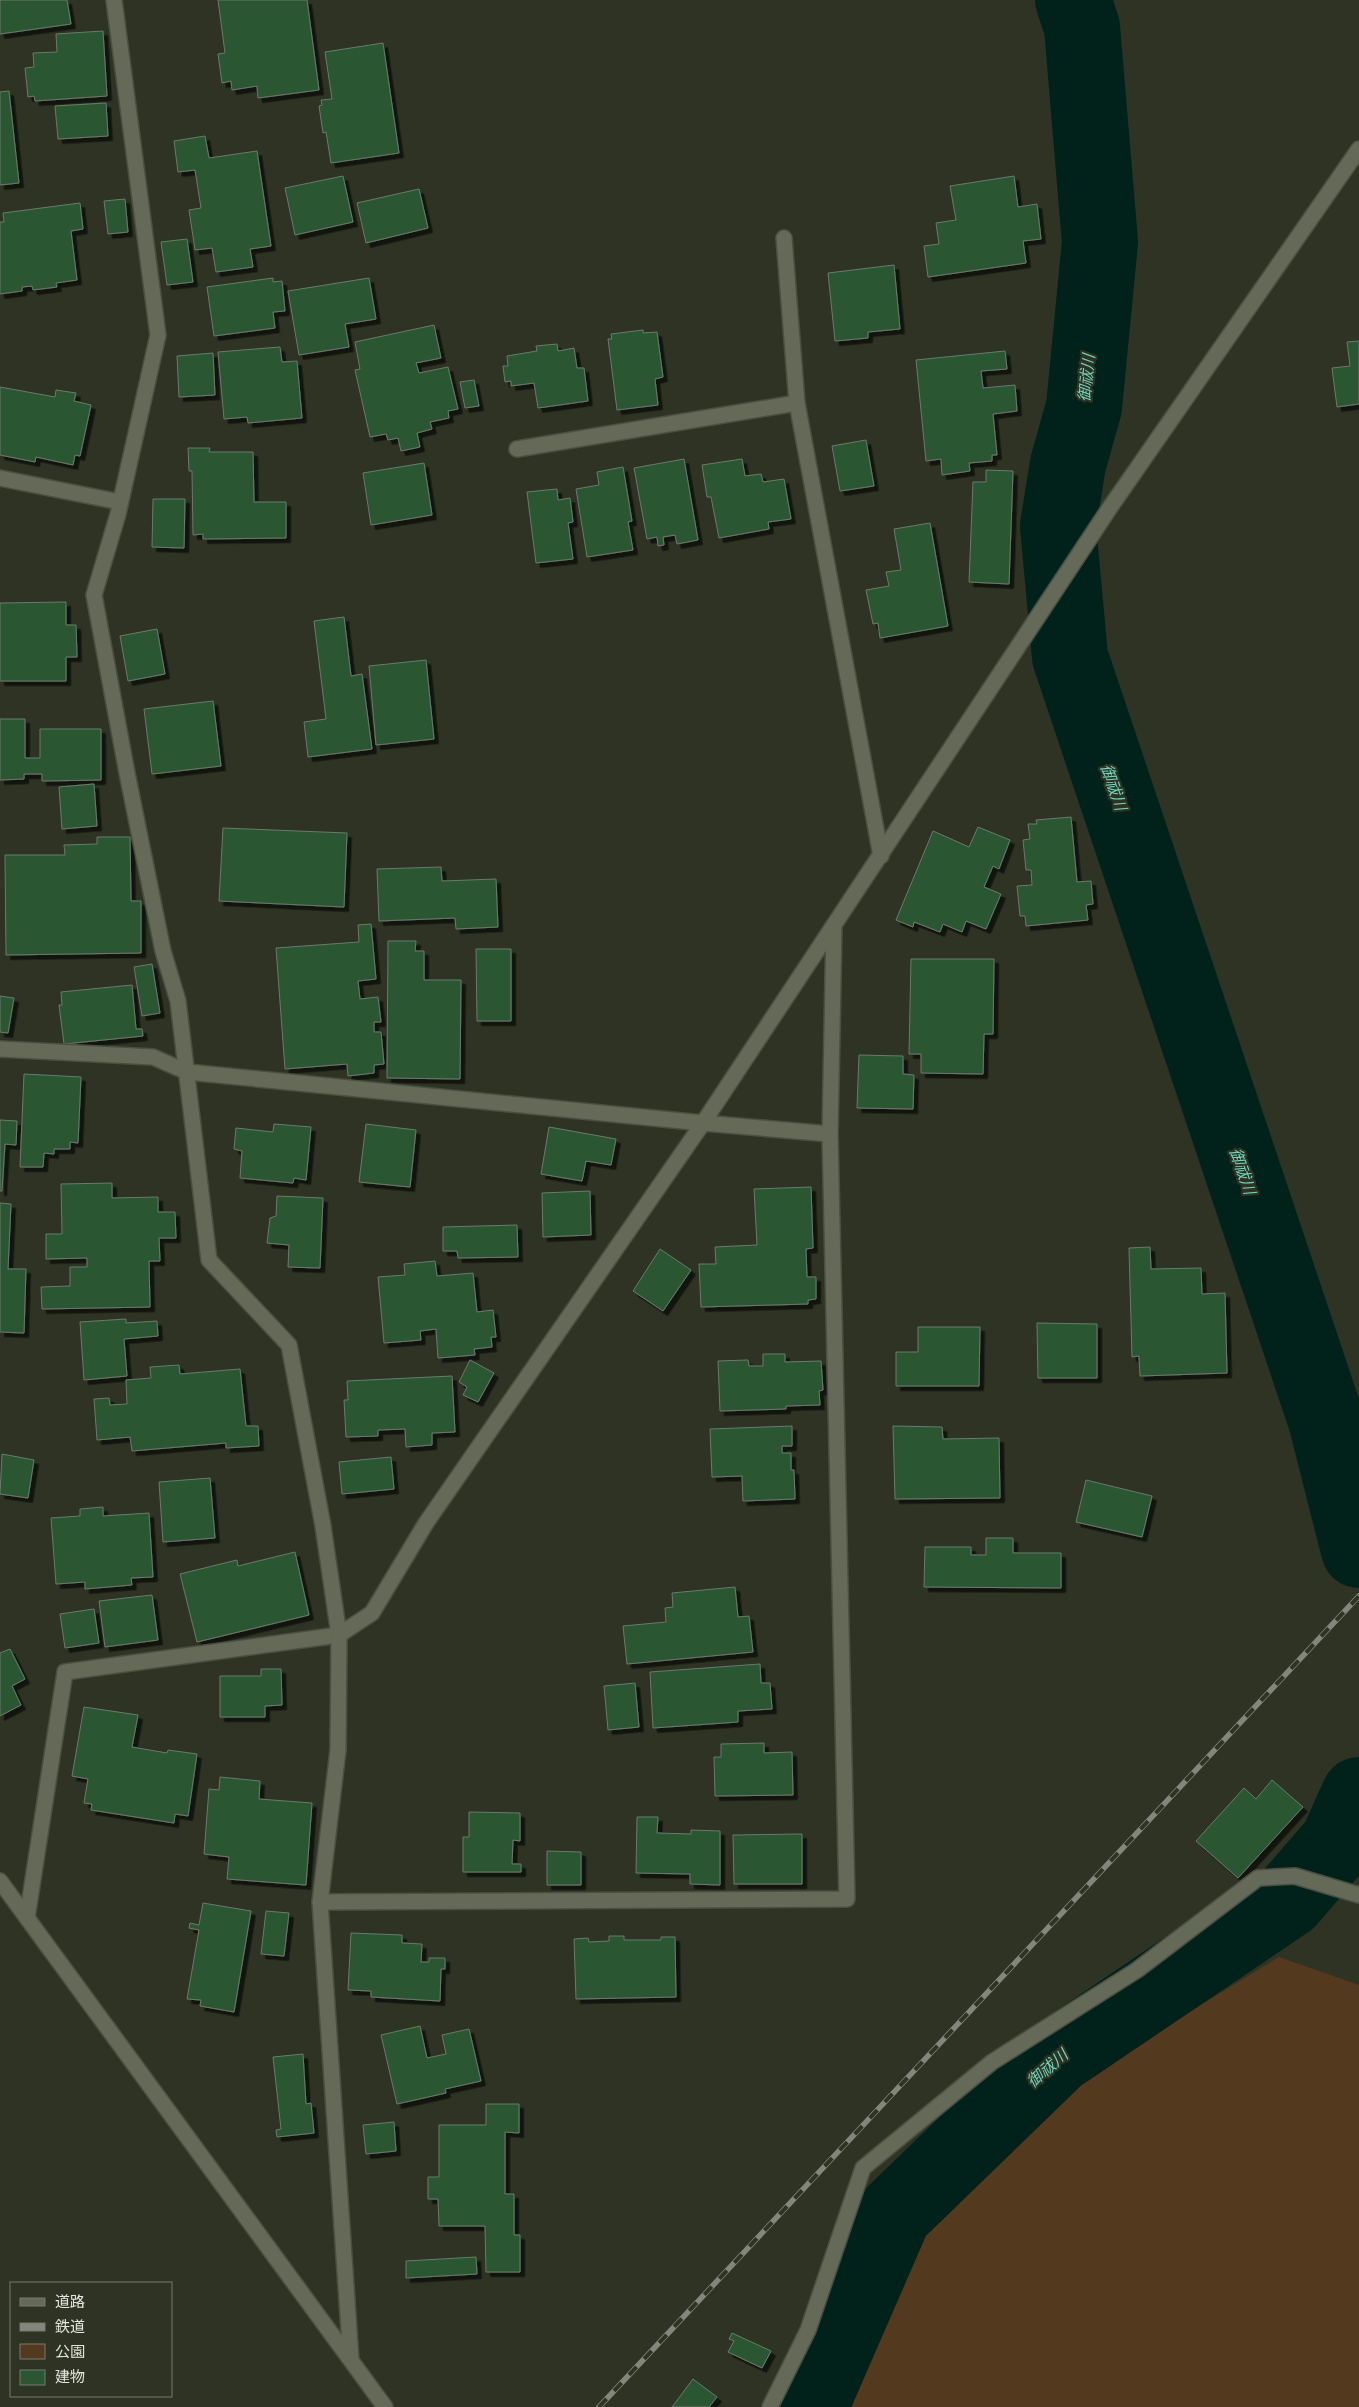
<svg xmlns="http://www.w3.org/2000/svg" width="1359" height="2407" font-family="'Crimson Pro','Noto Sans JP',serif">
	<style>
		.green { fill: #533a1f }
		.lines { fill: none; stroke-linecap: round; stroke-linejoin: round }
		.river { stroke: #00221a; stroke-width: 76 }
		.building { fill: #2b5633; stroke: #6b7a6d; filter: url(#shadow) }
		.lane-casing { stroke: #4b4f42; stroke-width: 18 }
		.street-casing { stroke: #4b4f42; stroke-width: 18 }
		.secondary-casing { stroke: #4b4f42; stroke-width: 18 }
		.lane { stroke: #646958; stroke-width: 15 }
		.street { stroke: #646958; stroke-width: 15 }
		.secondary { stroke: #646958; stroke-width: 15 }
		.rail-casing { stroke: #83877b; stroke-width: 5.5 }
		.rail { stroke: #2e3324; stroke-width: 4; stroke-dasharray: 11; stroke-linecap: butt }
		.labels { text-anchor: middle; stroke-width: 4.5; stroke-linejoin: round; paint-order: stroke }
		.water-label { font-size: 16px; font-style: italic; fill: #6fd7be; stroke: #2e3324 }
	</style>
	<defs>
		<filter id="shadow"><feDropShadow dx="4.5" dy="4.5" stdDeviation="0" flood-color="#0009"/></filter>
	</defs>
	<rect width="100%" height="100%" fill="#2e3324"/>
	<path class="green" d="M1279 1957 1359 1985V2407H833L923 2219 1041 2103Z"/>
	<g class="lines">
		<g class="river">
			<path d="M1073 0 1082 27 1100 242 1084 407 1068 464 1058 526 1070 657 1326 1420 1359 1550"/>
			<path d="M810 2407 894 2214 1057 2056 1288 1900 1338 1842 1359 1795"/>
		</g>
	</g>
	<g class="building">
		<path d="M0 0H67L71 24 0 34Z"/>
		<path d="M218 0H307L319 90 258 98 257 86 232 90 231 81 222 83 218 54 225 53Z"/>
		<path d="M103 31 107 96 35 101 34 96 28 97 25 68 34 67 33 53 57 52 56 34Z"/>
		<path d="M383 43 399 153 331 163 326 132 323 133 319 106 322 105 321 100 332 99 325 52Z"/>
		<path d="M9 91 19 183 0 185V92Z"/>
		<path d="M106 103 108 136 58 139 55 106Z"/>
		<path d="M205 136 209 158 257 151 271 246 250 249 253 267 216 272 212 248 195 250 189 210 201 208 195 170 178 172 174 141Z"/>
		<path d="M343 176 353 222 295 235 285 188Z"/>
		<path d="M1014 176 1018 207 1037 204 1041 239 1023 241 1026 263 928 277 924 246 939 244 936 223 956 220 950 186Z"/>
		<path d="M419 189 428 228 366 243 357 203Z"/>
		<path d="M125 199 128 232 108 234 104 201Z"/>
		<path d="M80 203 83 229 71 231 77 280 56 283 57 287 33 290 32 286 22 287V291L0 294V222H4L3 213Z"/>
		<path d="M187 239 193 282 167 285 161 242Z"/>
		<path d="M894 265 900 329 868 332V338L835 341 828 273Z"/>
		<path d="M273 278V282L282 281 285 311 273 312 275 328 214 336 207 287Z"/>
		<path d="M369 278 376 319 345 324 349 347 299 355 288 291Z"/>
		<path d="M434 325 441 358 416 363 419 373 448 367 458 409 448 411 449 418 430 422 432 429 417 433 420 447 401 451 398 438 388 440 386 434 370 437 355 370 360 369 355 342Z"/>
		<path d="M643 330V333L657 332 663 377 655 379 658 405 617 410 608 339H612L611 334Z"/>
		<path d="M1359 341V404L1337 407 1332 368 1350 366 1347 342Z"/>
		<path d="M557 344 558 351 574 348 577 368H584L588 401 538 408 534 383 511 386V381L505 382 503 366H508L507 356 537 351 536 346Z"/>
		<path d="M280 347 282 362 297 361 302 418 248 423 247 417 224 419 218 352Z"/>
		<path d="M1005 351 1007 369 981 371 983 388 1015 385 1017 411 993 414 997 455H992V461L969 463 970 471 942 475 941 459 926 461 916 360Z"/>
		<path d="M213 353 215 395 179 397 177 356Z"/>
		<path d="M474 380 479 406 465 408 460 382Z"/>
		<path d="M0 387 55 397 56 390 76 393 74 401 91 405 80 456 75 455 73 465 36 457 35 462 0 455Z"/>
		<path d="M866 440 874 486 840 491 832 446Z"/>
		<path d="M188 448H210L209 452H253L254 502H286V538L203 539V534L193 535 192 471H189Z"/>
		<path d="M684 459 698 540 677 544 675 535 663 537 664 545 658 546 657 537 647 539 634 468Z"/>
		<path d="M742 459 745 476 761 474 763 482 784 479 791 519 768 522 769 529 719 538 711 497H707L702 465Z"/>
		<path d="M424 463 432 515 371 525 363 473Z"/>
		<path d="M623 467 632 521 628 522 633 550 587 557 576 489 599 485 597 472Z"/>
		<path d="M986 470 1013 471 1009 584 969 582 973 482H986Z"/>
		<path d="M557 489 558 500 570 498 573 522 568 523 573 559 536 563 527 492Z"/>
		<path d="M153 499H185L184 548 152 547Z"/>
		<path d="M930 523 948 626 880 638 878 623 873 624 866 590 889 586 886 572 901 570 894 529Z"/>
		<path d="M66 602V625H76L77 657H66V681H0V603Z"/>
		<path d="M344 617 351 676 362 674 372 749 308 757 304 722 326 719 314 621Z"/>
		<path d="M157 629 165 674 128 681 120 636Z"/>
		<path d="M426 660 434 739 376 745 369 666Z"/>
		<path d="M213 701 221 766 152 774 144 709Z"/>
		<path d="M0 719H25V758H40V729H101V780L42 781V774H24V779L0 780Z"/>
		<path d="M94 784 97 826 62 829 59 787Z"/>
		<path d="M1071 817 1077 882 1091 881 1093 904 1086 905 1088 920 1026 926 1025 916H1020L1017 886 1032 885 1031 870H1026L1023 840 1030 839 1028 824H1037L1036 820Z"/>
		<path d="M978 827 1010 840 999 869 993 866 984 887 1001 894 986 929 966 921 962 932 943 924 940 932 914 922 913 927 896 920 933 831 969 847Z"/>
		<path d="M223 828 347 833 344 907 219 901Z"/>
		<path d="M97 837H130L131 901H141V953L6 955 5 855H65L64 845 97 844Z"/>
		<path d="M441 867 442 881 496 879 498 927 456 929 455 918 379 921 377 869Z"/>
		<path d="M371 924 376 979 358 981 360 999 378 997 381 1022H374V1032H381L384 1064 374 1065V1073L348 1076 347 1064 285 1069 276 948 359 942 358 925Z"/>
		<path d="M388 941H416L415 951H424V980H461L460 1079 387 1078Z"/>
		<path d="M476 949H511V1021H477Z"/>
		<path d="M911 959H994L993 1034H984L983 1074 921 1073V1054H909Z"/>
		<path d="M152 964 160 1013 142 1016 134 967Z"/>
		<path d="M132 985 136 1029H142L143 1036 64 1044 59 1005H62L61 992Z"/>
		<path d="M0 996 14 998 8 1033 0 1032Z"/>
		<path d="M859 1055 903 1056V1074L914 1075 913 1109 857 1108Z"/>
		<path d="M24 1074 81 1077 78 1143 70 1142V1149H54V1154L44 1153 43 1167H20Z"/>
		<path d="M0 1120 17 1121 16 1145 5 1144 2 1191H0Z"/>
		<path d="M274 1124 311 1127 306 1180 294 1178 293 1183 240 1178 242 1151 234 1149 236 1128 273 1132Z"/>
		<path d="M366 1124 416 1130 410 1187 359 1182Z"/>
		<path d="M549 1127 616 1139 611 1165 586 1161 582 1181 541 1174Z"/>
		<path d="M112 1183V1198L158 1197V1212H175L176 1238H159L160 1261H149L150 1307 42 1309 41 1287 70 1286V1267H87V1258L46 1259V1234H62L61 1184Z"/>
		<path d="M811 1187 813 1248 806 1249 807 1277H816V1299L808 1300V1304L701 1307 699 1264H716L715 1247 757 1245 754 1189Z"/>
		<path d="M590 1191 591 1235 543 1237 542 1193Z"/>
		<path d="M277 1196 323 1198 320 1268 288 1267 289 1245 267 1243 270 1218 276 1216Z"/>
		<path d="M0 1203 11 1204 8 1269H26L24 1333 0 1332Z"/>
		<path d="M517 1225 518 1257 458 1258 457 1251H443V1227Z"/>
		<path d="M1150 1247 1151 1269 1201 1268 1202 1294 1225 1293 1227 1373 1140 1376 1139 1356 1132 1357 1129 1248Z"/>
		<path d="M660 1249 691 1270 663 1311 633 1291Z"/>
		<path d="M435 1261 437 1276 473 1273 477 1312 493 1310 496 1337H491L492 1347 474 1349 475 1355 438 1358 436 1329 420 1331 421 1340 384 1343 378 1277 405 1275 404 1264Z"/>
		<path d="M126 1319V1323L157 1321 158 1336 124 1339 127 1376 84 1380 80 1322Z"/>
		<path d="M1037 1323 1097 1324V1378H1038Z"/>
		<path d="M918 1327H980L979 1386H896V1352H918Z"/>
		<path d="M763 1354H785V1362L821 1361 823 1390 819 1391 820 1405 786 1406V1409L720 1411 718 1361 748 1360 749 1366H763Z"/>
		<path d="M470 1360 494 1373 478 1402 463 1395 467 1387 459 1382Z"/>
		<path d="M179 1365 180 1374 240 1369 246 1426H258L259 1446 226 1448V1443L132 1451 130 1437 97 1440 94 1399 109 1398 110 1405 127 1404 126 1380 151 1378 150 1367Z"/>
		<path d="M452 1376 455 1432 432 1433V1445L406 1447 405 1429 378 1430V1436L346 1437 344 1400H348L347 1381Z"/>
		<path d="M792 1426V1446H782V1453H791V1470H794L795 1499 743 1501 742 1476 712 1477 710 1429Z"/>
		<path d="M893 1426 942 1427 943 1439 999 1438 1000 1498 895 1499Z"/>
		<path d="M2 1454 34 1460 28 1498 0 1494Z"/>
		<path d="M391 1457 394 1489 342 1494 339 1462Z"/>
		<path d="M210 1478 215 1538 163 1542 159 1482Z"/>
		<path d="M1086 1480 1152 1496 1142 1537 1076 1522Z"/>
		<path d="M103 1507V1516L149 1513 153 1577 131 1578 132 1585 85 1589V1582L56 1584 51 1518 80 1516V1509Z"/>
		<path d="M986 1538H1013V1553H1061V1588L924 1587 925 1547H971V1555H986Z"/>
		<path d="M295 1552 309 1615 197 1642 180 1574 237 1560 238 1566Z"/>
		<path d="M735 1587 738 1617 749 1616 753 1652 627 1664 623 1626 666 1622 665 1608 673 1607 672 1593Z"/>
		<path d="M152 1595 158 1640 105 1647 99 1601Z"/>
		<path d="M94 1609 99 1643 65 1648 60 1614Z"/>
		<path d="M10 1649 25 1679 12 1686 21 1705 0 1716V1653Z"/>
		<path d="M760 1664 761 1683H770L772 1709 738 1711V1722L653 1728 650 1672Z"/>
		<path d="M261 1669H281L282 1705 265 1706V1717H220V1676H261Z"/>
		<path d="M635 1683 639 1727 608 1730 604 1686Z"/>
		<path d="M84 1707 138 1715 132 1747 167 1753 168 1750 197 1754 188 1816 175 1814 174 1823 91 1810 92 1804 84 1803 88 1779 72 1776Z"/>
		<path d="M764 1743V1753L792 1752 793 1795 715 1796 714 1757H721V1744Z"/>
		<path d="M220 1777 260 1781 259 1799 312 1803 306 1885 227 1879 229 1857 204 1854 209 1789 219 1790Z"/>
		<path d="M1272 1780 1303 1807 1238 1878 1196 1841 1244 1788 1256 1799Z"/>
		<path d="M469 1812 520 1813V1841L513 1840 512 1864H521V1872H463V1837H469Z"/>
		<path d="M637 1817H658L657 1833 691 1834V1830L720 1831V1885L690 1884V1874L636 1873Z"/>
		<path d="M802 1834V1884H734L733 1835Z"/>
		<path d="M547 1851 581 1852V1885H547Z"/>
		<path d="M203 1903 251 1911 234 2012 200 2006 201 2000 187 1999 199 1930 189 1928 190 1923 199 1925Z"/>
		<path d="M266 1911 289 1913 284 1956 261 1954Z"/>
		<path d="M351 1933 402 1935V1943L422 1944 421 1962H429V1958H445V1969H441L440 2001 371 1997V1991L348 1990Z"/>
		<path d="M609 1936H624V1940H661V1937H675L676 1997 576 1999 574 1939 588 1938 589 1942 609 1941Z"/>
		<path d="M420 2026 427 2058 446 2054 442 2035 469 2029 481 2081 445 2089 446 2093 397 2104 381 2035Z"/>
		<path d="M303 2054 306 2104 311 2103 314 2133 277 2137 276 2130 281 2129 273 2057Z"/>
		<path d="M486 2104H519V2133L505 2132V2194H514V2235H520V2272H486L485 2226H439L438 2199H428V2177H439V2125H486Z"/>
		<path d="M394 2122 396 2151 366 2154 363 2125Z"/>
		<path d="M476 2257 477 2274 406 2278V2261Z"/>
		<path d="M732 2333 771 2351 762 2368 728 2352 734 2341 729 2339Z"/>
		<path d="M693 2379 717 2397 709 2407H672Z"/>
	</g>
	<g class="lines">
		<g class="lane-casing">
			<g id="lane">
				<path d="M517 449 797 403"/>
				<path d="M27 1918 65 1672 339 1635"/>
			</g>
		</g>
		<g class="street-casing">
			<g id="street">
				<path d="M114 0 158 335 118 514 94 595 127 773 163 951 178 1001 209 1260 289 1345 323 1526 339 1635 338 1750 320 1902 351 2360"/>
				<path d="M784 238 797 403 881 856"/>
				<path d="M0 478 120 502"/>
				<path d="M0 1049 153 1057 187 1072 703 1123 830 1134 847 1899 320 1902"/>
				<path d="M830 1134 834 926"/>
				<path d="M339 1635 372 1613 426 1523 703 1123 1109 509 1359 149"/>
				<path d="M770 2407 808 2330 863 2168 992 2062 1137 1970 1258 1878 1295 1876 1359 1895"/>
			</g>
		</g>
		<g class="secondary-casing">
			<path id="secondary" d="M0 1881 385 2407"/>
		</g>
		<use href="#lane" class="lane"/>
		<use href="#street" class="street"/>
		<use href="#secondary" class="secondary"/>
		<g class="rail-casing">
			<path id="rail" d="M599 2407 1359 1596"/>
		</g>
		<use href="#rail" class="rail"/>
	</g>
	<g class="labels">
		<g class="water-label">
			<text transform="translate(1086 378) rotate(-84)" y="6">御祓川</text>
			<text transform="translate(1114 787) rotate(71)" y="6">御祓川</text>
			<text transform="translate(1243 1171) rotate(71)" y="6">御祓川</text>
			<text transform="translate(1047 2068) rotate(-41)" y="6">御祓川</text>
		</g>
	</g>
	<rect x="10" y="2282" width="162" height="115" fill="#2e3324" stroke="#767b6e"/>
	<rect x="20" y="2298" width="25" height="8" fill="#646958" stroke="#767b6e"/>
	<text x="55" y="2307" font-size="15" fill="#e3e6dd">道路</text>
	<rect x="20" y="2323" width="25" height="8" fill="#83877b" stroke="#767b6e"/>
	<text x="55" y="2332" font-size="15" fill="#e3e6dd">鉄道</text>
	<rect x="20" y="2344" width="25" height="15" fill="#533a1f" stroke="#767b6e"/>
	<text x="55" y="2357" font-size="15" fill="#e3e6dd">公園</text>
	<rect x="20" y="2370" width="25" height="15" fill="#2b5633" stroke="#767b6e"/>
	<text x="55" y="2382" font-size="15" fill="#e3e6dd">建物</text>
</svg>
